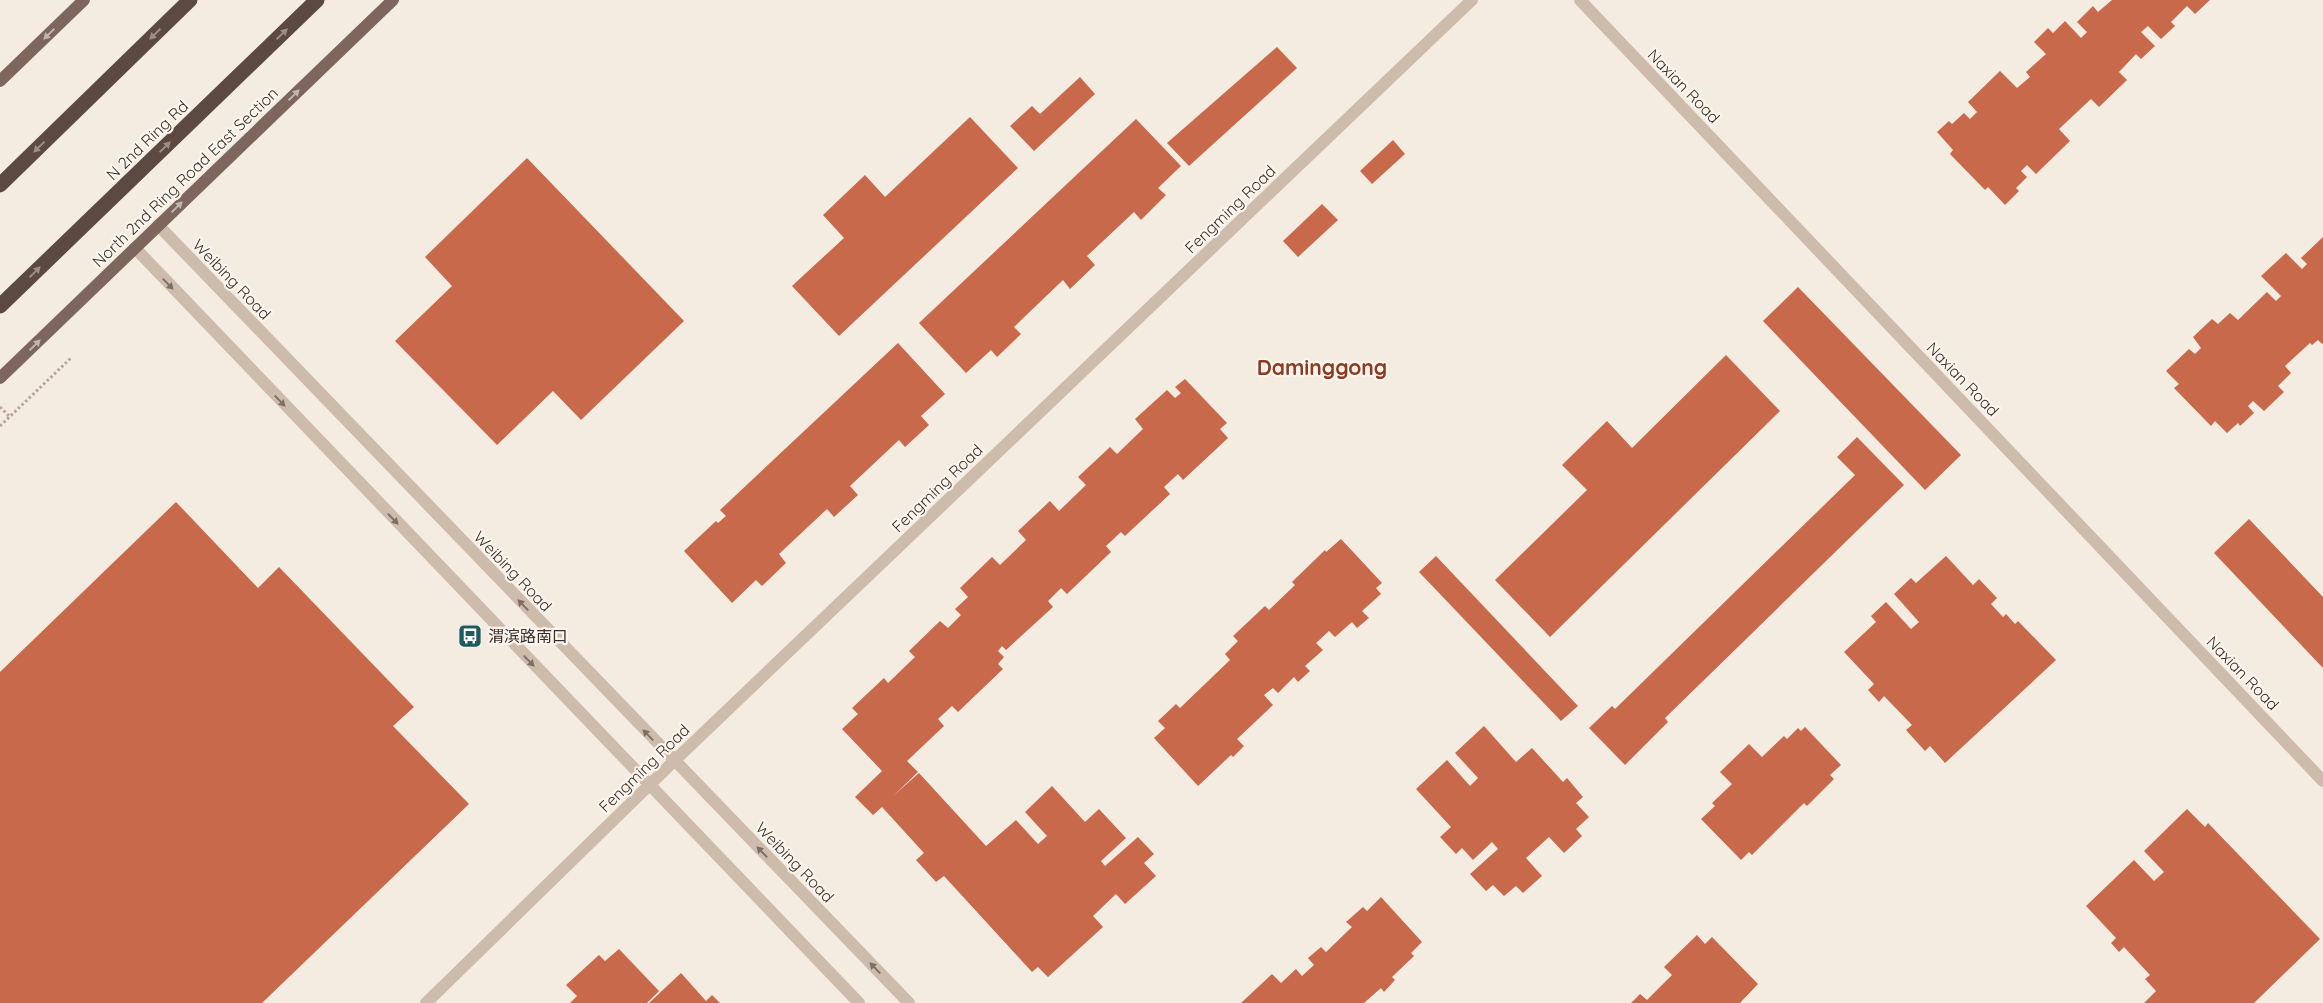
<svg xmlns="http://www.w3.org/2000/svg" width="2323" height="1003" font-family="Quicksand,'Noto Sans SC',sans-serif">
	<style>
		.building { fill: #c8694b }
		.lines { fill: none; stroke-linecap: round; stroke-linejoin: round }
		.path { stroke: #b9a596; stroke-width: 3; stroke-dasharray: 2.5 2.5; stroke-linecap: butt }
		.minor { stroke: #cdbbac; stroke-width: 12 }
		.major { stroke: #7d675c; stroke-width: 12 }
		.highway { stroke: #5c4a42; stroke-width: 15 }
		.oneway { fill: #c2b5ac }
		.oneway2 { fill: #9c8e87 }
		.oneway3 { fill: #7d6f65 }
		.labels { text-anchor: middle; stroke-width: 4.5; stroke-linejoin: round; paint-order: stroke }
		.street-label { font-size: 16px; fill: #3b302b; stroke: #fbf5ee }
		.poi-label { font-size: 16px; fill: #3b302b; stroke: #fbf5ee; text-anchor: start }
		.district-label { font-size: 21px; font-weight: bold; fill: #8c3b22; stroke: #fbf5ee }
	</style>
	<rect width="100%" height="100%" fill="#f4ebe1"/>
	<g class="building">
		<path d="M2112 0H2210L2195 14 2187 6 2171 22 2175 26 2161 39 2148 26 2141 32 2155 46 2141 59 2136 54 2119 72 2127 80 2099 107 2091 99 2059 129 2070 141 2036 174 2027 165 2021 171 2027 177 2016 188 2019 191 2005 205 1988 187 1985 190 1950 154 1953 150 1937 132 1949 121 1952 124 1964 113 1970 119 1977 112 1968 102 2000 71 2017 88 2030 77 2026 72 2046 54 2034 42 2048 28 2053 33 2065 21 2081 38 2087 32 2077 22 2093 6 2098 12Z"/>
		<path d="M1277 47 1297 68 1189 166 1167 143Z"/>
		<path d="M1080 77 1095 94 1034 151 1010 126 1032 106 1040 114Z"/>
		<path d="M970 117 1018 168 839 336 792 286 844 238 823 215 865 175 885 197Z"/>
		<path d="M1136 119 1181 166 1158 188 1166 195 1141 220 1134 212 1087 256 1095 265 1070 289 1063 280 1014 327 1021 334 997 357 991 350 966 373 919 323Z"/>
		<path d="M1393 140 1405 154 1372 184 1360 171Z"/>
		<path d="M527 158 684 321 581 420 553 391 497 445 395 341 452 286 425 257Z"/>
		<path d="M1322 204 1338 220 1298 257 1283 241Z"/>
		<path d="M2323 237V343L2322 344 2318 340 2312 345 2310 343 2285 366 2291 373 2278 386 2284 392 2264 411 2253 401 2248 406 2254 413 2240 426 2238 423 2227 433 2215 421 2211 426 2174 388 2179 384 2166 371 2189 349 2195 354 2201 348 2193 337 2212 319 2218 324 2230 313 2238 320 2267 292 2276 301 2281 296 2261 276 2286 253 2302 269 2307 264 2301 258Z"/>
		<path d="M1798 287 1961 455 1925 490 1763 321Z"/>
		<path d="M898 343 945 394 921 416 929 425 905 447 899 440 850 486 858 495 834 517 827 509 779 554 786 563 762 586 756 580 732 603 684 551 716 521 718 523 726 516 720 510Z"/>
		<path d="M1726 355 1780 411 1550 637 1495 580 1587 490 1562 465 1607 421 1632 448Z"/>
		<path d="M1185 379 1227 423 1220 429 1228 438 1183 480 1178 474 1164 487 1170 494 1125 536 1121 532 1106 546 1111 552 1067 594 1061 588 1048 601 1053 607 1006 650 1002 646 998 651 1004 657 998 664 1003 669 958 712 952 706 938 719 944 726 907 761 918 772 893 796 919 773 986 846 1016 820 1038 844 1047 836 1025 812 1052 786 1085 822 1099 809 1126 838 1101 861 1105 866 1138 837 1154 854 1144 863 1156 876 1125 904 1116 894 1093 916 1103 927 1048 977 1038 967 1032 972 944 876 936 882 916 860 924 853 882 807 873 815 855 797 882 771 842 729 858 714 852 708 884 678 888 683 915 657 909 651 940 621 948 628 961 615 955 609 968 597 960 588 992 557 1000 565 1026 540 1018 531 1050 501 1059 511 1086 485 1078 477 1110 447 1117 454 1143 429 1135 419 1167 390 1175 398 1181 393 1175 387Z"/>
		<path d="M1857 437 1904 485 1665 718 1668 722 1625 765 1589 728 1612 706 1615 709 1855 475 1837 457Z"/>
		<path d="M176 502 258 588 279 567 414 707 393 726 469 804 262 1003H0V672Z"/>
		<path d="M2249 519 2323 597V668L2214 553Z"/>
		<path d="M1341 539 1382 583 1376 588 1381 594 1362 611 1369 618 1357 628 1352 622 1335 637 1329 631 1316 643 1323 650 1305 666 1310 671 1298 682 1294 677 1278 693 1273 688 1264 695 1273 705 1237 739 1244 746 1233 757 1231 755 1198 786 1154 738 1165 728 1158 721 1176 704 1180 708 1230 660 1225 654 1238 641 1233 636 1265 606 1269 610 1295 585 1292 582 1325 550 1326 552Z"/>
		<path d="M1436 556 1578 706 1561 721 1419 572Z"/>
		<path d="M1946 556 1973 585 1979 579 1997 598 1991 604 2003 617 2006 614 2015 624 2018 621 2056 660 1945 763 1930 746 1925 751 1906 730 1912 725 1884 696 1879 702 1868 690 1874 684 1844 652 1876 622 1871 616 1886 602 1911 629 1919 622 1894 594 1911 578 1916 583Z"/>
		<path d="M1484 726 1516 762 1532 748 1563 782 1567 778 1583 797 1576 803 1589 817 1576 829 1582 836 1564 853 1549 837 1526 858 1542 876 1523 893 1516 886 1504 896 1493 885 1486 891 1470 874 1498 849 1492 842 1473 860 1462 848 1456 854 1440 837 1451 827 1416 789 1447 760 1470 786 1478 778 1455 753Z"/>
		<path d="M1805 727 1841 765 1830 775 1834 779 1807 806 1804 803 1752 855 1749 852 1741 860 1701 819 1715 806 1712 803 1732 784 1720 772 1749 744 1762 757 1784 736 1787 739 1798 728 1801 731Z"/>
		<path d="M2187 809 2205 827 2208 823 2320 939 2254 1003H2144L2156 991 2145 979 2150 975 2124 947 2119 952 2111 943 2116 938 2086 906 2134 860 2154 881 2164 872 2144 851Z"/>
		<path d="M1381 897 1422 942 1411 953 1414 956 1392 977 1395 980 1384 992 1381 988 1364 1003H1241L1272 974 1281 983 1296 969 1302 976 1314 965 1308 958 1321 947 1326 952 1352 927 1346 922 1363 907 1367 911Z"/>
		<path d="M1697 935 1705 944 1712 937 1758 984 1740 1003H1631L1640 994 1647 1000 1672 975 1664 967Z"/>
		<path d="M619 949 659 991 647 1003H570L577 996 566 985 599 955 605 961Z"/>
		<path d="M681 973 706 1001 712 995 720 1003H649Z"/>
	</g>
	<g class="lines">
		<g class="path">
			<path d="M0 407 9 416"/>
			<path d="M0 426 72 357"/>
		</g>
		<g class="minor">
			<path d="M1580 0 2323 781"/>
			<path d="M158 225 909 1003"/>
			<path d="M135 248 859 1003"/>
			<path d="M426 1003 674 761 1472 0"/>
		</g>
		<g class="major">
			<path d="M0 81 84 0"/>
			<path d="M0 378 393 0"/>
		</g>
		<g class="highway">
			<path d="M0 185 190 0"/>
			<path d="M0 306 317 0"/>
		</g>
	</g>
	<defs><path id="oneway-solid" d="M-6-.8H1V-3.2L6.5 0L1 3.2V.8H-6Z" transform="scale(1.25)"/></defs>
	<g class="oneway">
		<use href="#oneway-solid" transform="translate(49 34) rotate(136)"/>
		<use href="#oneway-solid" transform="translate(294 95) rotate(-44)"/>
		<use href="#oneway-solid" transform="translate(177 207) rotate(-44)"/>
		<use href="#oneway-solid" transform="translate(35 345) rotate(-44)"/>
	</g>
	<g class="oneway2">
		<use href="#oneway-solid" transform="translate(155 34) rotate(136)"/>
		<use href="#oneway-solid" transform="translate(282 34) rotate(-44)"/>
		<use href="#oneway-solid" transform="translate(39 147) rotate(136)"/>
		<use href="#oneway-solid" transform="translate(165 147) rotate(-44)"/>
		<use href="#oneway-solid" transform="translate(35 272) rotate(-44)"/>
	</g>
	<g class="oneway3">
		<use href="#oneway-solid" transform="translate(168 284) rotate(46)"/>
		<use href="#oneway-solid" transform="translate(280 401) rotate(46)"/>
		<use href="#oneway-solid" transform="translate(393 519) rotate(46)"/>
		<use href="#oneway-solid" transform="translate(523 605) rotate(-134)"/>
		<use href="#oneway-solid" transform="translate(529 661) rotate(46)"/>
		<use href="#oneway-solid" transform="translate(648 735) rotate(-134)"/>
		<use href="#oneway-solid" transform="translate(762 852) rotate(-134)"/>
		<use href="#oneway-solid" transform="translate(875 968) rotate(-134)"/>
	</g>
	<defs>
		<g id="bus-square" transform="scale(1.25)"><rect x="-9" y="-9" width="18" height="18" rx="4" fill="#1f5a5e" stroke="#fbf5ee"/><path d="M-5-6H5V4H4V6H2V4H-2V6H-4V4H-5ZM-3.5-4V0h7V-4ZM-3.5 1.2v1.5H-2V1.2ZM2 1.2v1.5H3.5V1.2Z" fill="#fff"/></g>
	</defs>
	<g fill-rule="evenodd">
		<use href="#bus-square" x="470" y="636"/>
	</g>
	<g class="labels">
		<g class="street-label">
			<text transform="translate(1684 86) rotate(46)" y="6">Naxian Road</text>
			<text transform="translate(147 140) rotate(-44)" y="6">N 2nd Ring Rd</text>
			<text transform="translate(185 177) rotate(-44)" y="6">North 2nd Ring Road East Section</text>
			<text transform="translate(1230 209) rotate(-44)" y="6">Fengming Road</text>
			<text transform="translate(232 279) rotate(46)" y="6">Weibing Road</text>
			<text transform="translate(1963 379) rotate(46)" y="6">Naxian Road</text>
			<text transform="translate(937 488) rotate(-44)" y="6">Fengming Road</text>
			<text transform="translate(513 571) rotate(46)" y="6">Weibing Road</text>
			<text transform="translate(2243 673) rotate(46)" y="6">Naxian Road</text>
			<text transform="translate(644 768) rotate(-44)" y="6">Fengming Road</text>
			<text transform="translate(795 862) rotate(46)" y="6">Weibing Road</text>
		</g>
		<g class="poi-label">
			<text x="488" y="642">渭滨路南口</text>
		</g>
		<g class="district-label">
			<text x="1322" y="375">Daminggong</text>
		</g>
	</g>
</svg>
